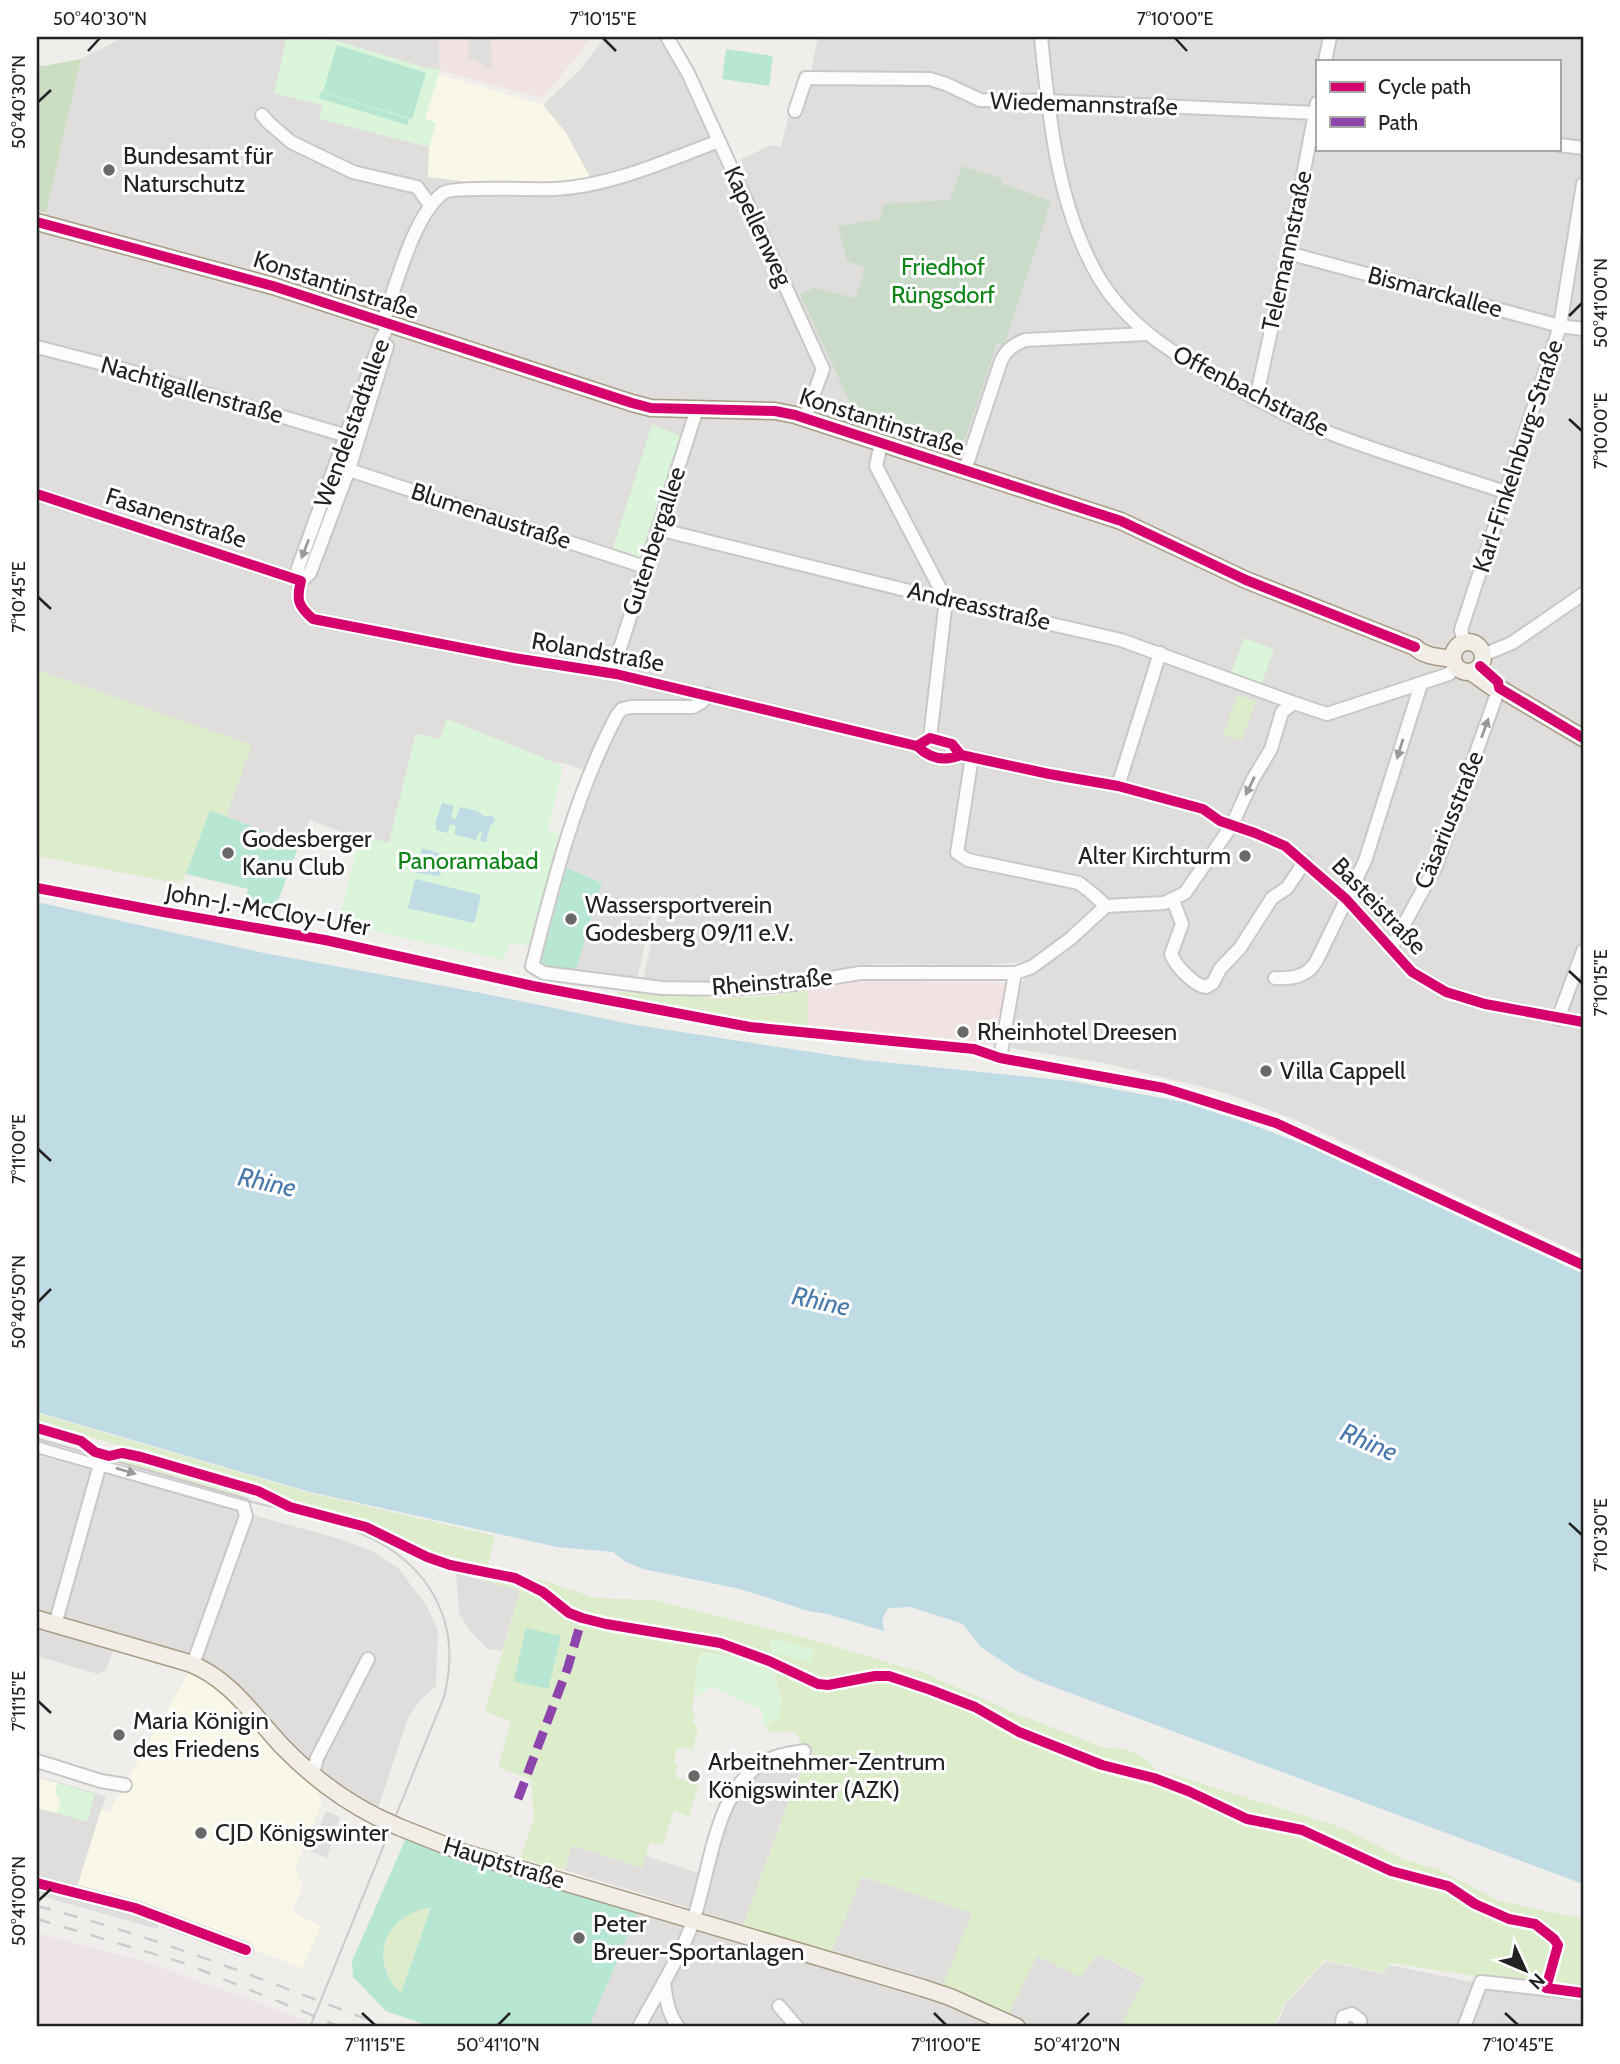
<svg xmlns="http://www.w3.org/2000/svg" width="1620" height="2064" font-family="Cabin,sans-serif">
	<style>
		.residential { fill: #dfdedc; fill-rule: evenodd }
		.commercial { fill: #f1e3e1 }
		.industrial { fill: #ede4e9 }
		.education { fill: #f8f7e8 }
		.grass { fill: #ddeccb }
		.forest { fill: #cbdec1 }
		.cemetery { fill: #cadbca }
		.park { fill: #daf5da }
		.pitch { fill: #b7e6d2; fill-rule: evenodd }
		.parking { fill: #e0dfde }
		.water { fill: #bfdbe3 }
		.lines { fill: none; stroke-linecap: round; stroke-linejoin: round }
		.minor-casing { stroke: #c9c8c7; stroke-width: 16 }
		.major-casing { stroke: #a79c86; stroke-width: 19 }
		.minor { stroke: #fdfcfc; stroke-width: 12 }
		.major { stroke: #f3ede7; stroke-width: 16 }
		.tram { stroke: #ccc; stroke-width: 2 }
		.rail { stroke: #ccc; stroke-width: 2.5; stroke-dasharray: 14 14; stroke-linecap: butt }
		.major-bridge-casing { stroke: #a79c86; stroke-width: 19; stroke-linecap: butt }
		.major-bridge { stroke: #f3ede7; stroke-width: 16 }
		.quiet { stroke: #8e44ad; stroke-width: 9; stroke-dasharray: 18 9; stroke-linecap: butt }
		.cycleway-casing { stroke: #fff; stroke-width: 15 }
		.cycleway { stroke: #d6006c; stroke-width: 10 }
		.oneway { fill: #9a9a9a }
		.ticks { fill: none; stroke: #222; stroke-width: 2.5 }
		.poi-dot { fill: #6a6968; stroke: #fff; stroke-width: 2.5 }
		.labels { text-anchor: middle; stroke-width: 6; stroke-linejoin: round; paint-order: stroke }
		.street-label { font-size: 24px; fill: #222; stroke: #fff }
		.poi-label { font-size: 24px; fill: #222; stroke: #fff; text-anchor: start }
		.park-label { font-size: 24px; fill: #0c8416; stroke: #fff }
		.water-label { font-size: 26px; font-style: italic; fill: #4a7aab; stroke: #fff }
		.neatline { fill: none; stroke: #222; stroke-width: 2.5 }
		.ticks-label { font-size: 18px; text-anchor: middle; fill: #222 }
	</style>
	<rect width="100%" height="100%" fill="#f0eeeb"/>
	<g class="residential">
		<path d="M124 37H287L274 93 323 105 319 119 429 147 428 177 566 133 543 105 581 69 605 37H657L679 71 729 179 743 172 744 167 741 159 772 145 781 147 800 71H811L818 37H1583V1255L1298 1121 1226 1093 1105 1063 1012 1048 1009 1045 1018 990 1024 980 1023 962 986 965 873 964 728 982 643 979 663 892 696 860 637 796 619 791 606 825 582 818 598 775 564 763H555L447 719 440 739 416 734 389 843 360 836 355 837 310 820 299 845 226 816 251 745 37 670V234L40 235 46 213 81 59ZM1317 61H1559V149H1317Z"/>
		<path d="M323 37H439L440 70 420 66Z"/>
		<path d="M602 883 631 895 655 901 637 979 576 970Z"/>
		<path d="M37 1455 340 1539 374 1552 399 1569 426 1605 438 1630 436 1686 420 1700 408 1718 378 1808 342 1787 295 1752 249 1698 119 1635 106 1670 98 1674 37 1656Z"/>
		<path d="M456 1573 520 1591 502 1651 488 1649 469 1630 459 1613Z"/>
		<path d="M791 1764 799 1772 743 1926 861 1876 972 1913 1008 2014 1037 1955 1096 1954 1146 1979 1120 2027H589L638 1912 679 1925 701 1909 733 1805 751 1777Z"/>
		<path d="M37 1776 106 1796 77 1888 37 1877Z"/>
		<path d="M1326 1961 1383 1974 1389 1965 1477 1983 1583 1996V2027H1276L1286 2003Z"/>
	</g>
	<g class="commercial">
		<path d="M439 37H590L581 52 542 98 440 70Z"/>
		<path d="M860 980 1004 983 1006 986 997 1044 993 1046 959 1044 808 1028V990Z"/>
	</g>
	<path class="industrial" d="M37 1933 143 1961 306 2020 304 2027H37Z"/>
	<g class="education">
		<path d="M438 74 543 105 566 133 590 177 534 184 479 183 428 177 429 147 436 123 425 119Z"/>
		<path d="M190 1670 216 1687 317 1791 322 1803 295 1868 303 1887 292 1912 321 1926 302 1968 137 1904 77 1887 101 1810 109 1812Z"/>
		<path d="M37 1777 58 1783 55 1793 61 1801 57 1813 37 1808Z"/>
	</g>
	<g class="grass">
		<path d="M37 670 252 745 226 816 210 810 186 874 181 882 176 883 37 856Z"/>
		<path d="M1238 695 1256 702 1241 741 1223 734Z"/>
		<path d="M808 990V1028L615 1001 617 992 707 997 708 999 768 996Z"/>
		<path d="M37 1413 310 1493 495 1536 488 1565 423 1550 372 1526 288 1503 247 1484 161 1457 37 1422Z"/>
		<path d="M128 1457 242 1490 240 1495 117 1461Z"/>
		<path d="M425 1553 541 1580 595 1598 654 1600 806 1638 924 1673 1015 1713 1105 1748 1126 1749 1146 1759 1155 1769 1343 1828 1406 1860 1440 1870 1499 1901 1583 1919V1988L1499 1980 1391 1963 1383 1973 1325 1960 1285 2003 1274 2027H1120L1146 1978 1097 1954 1081 1977 1037 1956 1009 2014 943 1985 972 1913 862 1876 831 1954 743 1926 807 1752 794 1731 770 1732 766 1726 779 1717 781 1697 773 1671 740 1658 702 1652C693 1670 697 1690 692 1710L695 1713 693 1722 698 1729 692 1750 681 1747 677 1749 674 1761 678 1766 675 1777 699 1783 689 1817 674 1810 663 1845 650 1842 642 1868 572 1845 564 1870 520 1858 534 1819 531 1780 498 1767 511 1722 485 1711 520 1591C486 1582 454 1573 425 1553Z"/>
		<path d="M431 1906 401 1994C368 1958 385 1916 431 1906Z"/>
	</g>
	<path class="forest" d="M81 59 46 213 37 211V65L43 66Z"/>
	<path class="cemetery" d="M962 166 1003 179 1002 184 1051 201 1004 346 997 344 959 457 869 428V424L866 421 859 422 800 294 814 288 856 298 865 267 847 261 838 226 880 219 884 204 950 200Z"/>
	<g class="park">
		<path d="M287 37H323L420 66 440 70 425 119 436 123 429 147 319 119 323 105 274 93Z"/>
		<path d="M652 424 681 436 640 557 613 548Z"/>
		<path d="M1244 638 1274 649 1261 685 1231 674Z"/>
		<path d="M447 719 563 766 548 831 559 833 531 947 509 942 504 960 342 924 344 917 341 912 360 836 389 843 416 734 440 739Z"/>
		<path d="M772 1638 814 1649 810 1662 772 1653V1649L769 1648Z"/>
		<path d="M702 1653 739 1658 772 1671 780 1697 779 1717 764 1727 761 1709 712 1687 696 1697 697 1664Z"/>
		<path d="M58 1783 95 1794 87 1822 57 1813 61 1801 55 1793Z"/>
	</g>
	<g class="pitch">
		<path d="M337 45 426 73 412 119 323 92Z"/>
		<path d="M726 49 773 56 769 86 722 79Z"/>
		<path d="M321 92 409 119 407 125 319 98Z"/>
		<path d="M210 810 299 845 275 909 245 902 248 889 186 874Z"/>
		<path d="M566 867 602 883 576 970 548 966 541 961Z"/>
		<path d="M526 1628 561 1636 548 1689 514 1681Z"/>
		<path d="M406 1838 638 1912 589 2027H432L386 2011 353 1977 352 1961ZM431 1907 401 1993C367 1959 385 1915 431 1907Z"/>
	</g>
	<g class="parking">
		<path d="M468 37H491L492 70 474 60H468Z"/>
		<path d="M833 376 850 412 842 416 818 399 827 380Z"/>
		<path d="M640 789 717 810 696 860 655 901 631 895 566 867 582 818 606 825 619 791 637 796Z"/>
		<path d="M326 1811 340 1817 327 1858 310 1851Z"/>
		<path d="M572 1845 642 1868 646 1856 704 1875 693 1909 564 1870Z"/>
		<path d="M37 1886 160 1921 157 1929 37 1895Z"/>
		<path d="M1485 1998 1513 2009 1508 2022 1494 2016 1490 2024 1477 2018Z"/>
	</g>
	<g class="water">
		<path d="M442 803 454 806 451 818 456 819 460 807 477 811 484 816H493L495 820 490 826 486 842 480 841 482 833 480 831 476 840 454 834 456 826 450 824 448 833 436 830V821Z"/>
		<path d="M422 848 445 855 440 876 416 873Z"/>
		<path d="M415 879 481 895 474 923 408 908Z"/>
		<path d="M37 902 259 952 481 993 630 1024 863 1060 1070 1081 1183 1102 1245 1122 1308 1146 1583 1274V1884L1038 1681 1015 1670 981 1647 963 1624 911 1607 888 1608 882 1620 884 1631 827 1614 808 1611 740 1589 643 1569 626 1562 613 1552 557 1547 310 1492 37 1412Z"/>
	</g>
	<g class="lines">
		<g class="minor-casing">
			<g id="minor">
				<path d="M667 37 688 73 823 369 805 418"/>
				<path d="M1041 37C1049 118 1057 206 1099 278 1130 329 1178 357 1229 384 1257 399 1285 415 1314 427 1376 452 1442 471 1505 492"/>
				<path d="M1325 61 1330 37"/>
				<path d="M795 111 806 78 930 79 946 84 980 100 1048 101 1317 113"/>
				<path d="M262 115 269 123 291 142 353 172 417 187 430 205"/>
				<path d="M1559 145 1583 148"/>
				<path d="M1288 253 1560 326 1583 329"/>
				<path d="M383 322C396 286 413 216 443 193 451 186 537 190 555 189 611 186 666 161 719 141"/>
				<path d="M389 325 381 339 298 568C305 595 287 597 313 619L514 658 616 674 917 746C930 759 944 762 961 755L952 744 930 738 917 746"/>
				<path d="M37 347 115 367 347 436"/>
				<path d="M1256 399 1288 253 1317 103"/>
				<path d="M881 443 876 466 946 600 930 738"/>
				<path d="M337 466 645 567"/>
				<path d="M965 470 1001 361C1006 350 1013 345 1025 340L1147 334"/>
				<path d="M37 494 301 581"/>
				<path d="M658 529 946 600 1121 640 1294 703"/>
				<path d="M301 581 310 573 349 469 387 346"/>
				<path d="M1464 643 1461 630 1560 326 1583 184"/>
				<path d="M1483 655 1512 643 1583 594"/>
				<path d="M612 673 697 409"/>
				<path d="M706 694 702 702 693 707H631L622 709 617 715C575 795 554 880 532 966L544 973 662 988 731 989 794 984 860 973H1015L1032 967 1070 939 1106 906 1164 903 1185 893 1232 825 1253 779 1271 749 1282 712 1294 703 1327 714 1449 674 1456 666"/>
				<path d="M961 755 1049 774 1118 786 1203 809 1220 821 1255 833 1285 846 1346 899 1412 972 1446 992 1485 1004 1583 1022"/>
				<path d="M972 757 957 853 968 860 1079 883 1093 894 1106 906"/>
				<path d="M1118 786 1160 653"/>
				<path d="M1173 900 1182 924 1171 954C1175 966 1195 986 1206 987L1213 983 1220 969 1240 948 1272 898 1287 888 1305 861"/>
				<path d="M1391 948 1436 866 1499 688"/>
				<path d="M1275 978C1292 979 1308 977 1317 960L1365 861 1421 684"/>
				<path d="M1558 1019 1583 951"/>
				<path d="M1000 1058 1015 973"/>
				<path d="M37 1446 243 1505 246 1516 193 1664"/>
				<path d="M55 1625 100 1464"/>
				<path d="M37 1761 101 1781 125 1785"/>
				<path d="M313 1774 317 1758 368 1659"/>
				<path d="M37 1883 135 1908 246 1950"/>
				<path d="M664 1982C666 1999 668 2013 678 2027"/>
				<path d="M779 2006 797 2027"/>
				<path d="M639 2027C655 1996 676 1965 689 1932 711 1880 711 1787 768 1760 779 1754 793 1753 804 1751"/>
				<path d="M1341 2027 1343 2017 1352 2014 1360 2020V2027"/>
				<path d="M1464 2027 1481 1982 1583 1993"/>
			</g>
		</g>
		<g class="major-casing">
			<g id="major">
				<path d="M37 222 273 286 632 403 651 408 775 411 795 415 1121 521 1246 580 1415 647C1425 657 1439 657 1453 659"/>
				<circle cx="1468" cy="657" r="15"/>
				<path d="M1471 672 1492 687 1499 688 1583 738"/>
				<path d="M37 1619 189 1663C229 1678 254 1716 282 1746 310 1775 341 1799 377 1817"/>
				<path d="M399 1827 462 1852 923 1988 950 1997 1017 2027"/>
			</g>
		</g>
		<use href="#minor" class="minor"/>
		<use href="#major" class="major"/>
		<path class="tram" d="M37 1441C103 1461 170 1479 237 1498 313 1519 410 1528 442 1613 452 1640 451 1669 444 1697L310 2027"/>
		<g class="rail">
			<path d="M37 1906C158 1937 271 1983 387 2027"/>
			<path d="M37 1919 184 1963 341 2027"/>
		</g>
		<g class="major-bridge-casing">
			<path id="major-bridge" d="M377 1817 399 1827"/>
		</g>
		<use href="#major-bridge" class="major-bridge"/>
		<path class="quiet" d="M518 1799 568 1667 582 1618"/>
		<g class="cycleway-casing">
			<g id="cycleway">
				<path d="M37 222 273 286 632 403 651 408 775 411 795 415 1121 521 1246 580 1415 647"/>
				<path d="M37 494 301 581C296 600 298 606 313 619L514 658 616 674 917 746C930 759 944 762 961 755L952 744 930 738 917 746"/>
				<path d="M1480 666 1498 682 1499 688 1583 738"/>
				<path d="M961 755 1049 774 1118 786 1203 809 1220 821 1255 833 1285 846 1346 899 1412 972 1446 992 1485 1004 1583 1022"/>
				<path d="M37 888 158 911 325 940 533 986 750 1027 974 1049 1000 1058 1164 1088 1276 1123 1583 1265"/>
				<path d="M37 1428 81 1441 95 1452 109 1456 122 1453 141 1457 258 1491 290 1507 366 1527 427 1557 450 1565 515 1578 543 1592 569 1613 582 1618 606 1624 720 1643 769 1661 818 1684 828 1685 875 1676H889L931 1690 975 1707 1019 1732 1102 1765 1154 1778 1188 1791 1247 1819 1302 1830 1391 1871 1448 1886 1475 1904 1509 1919 1535 1924 1554 1939 1558 1945 1546 1988 1583 1993"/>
				<path d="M37 1883 135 1908 246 1950"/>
			</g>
		</g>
		<use href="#cycleway" class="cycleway"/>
	</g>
	<defs><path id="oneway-solid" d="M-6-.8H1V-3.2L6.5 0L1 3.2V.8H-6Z" transform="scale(1.75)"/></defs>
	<g class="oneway">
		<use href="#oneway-solid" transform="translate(305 549) rotate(111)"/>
		<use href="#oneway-solid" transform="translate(1485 728) rotate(-70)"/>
		<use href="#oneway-solid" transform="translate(1400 749) rotate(107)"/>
		<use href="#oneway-solid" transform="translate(1250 786) rotate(116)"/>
		<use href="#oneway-solid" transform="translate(126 1471) rotate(16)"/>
	</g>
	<path class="ticks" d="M603 38 616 51M1175 38 1187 51M88 51 100 38M38 102 51 90M1569 316 1582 303M1569 419 1582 431M38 597 51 609M1569 971 1582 983M38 1149 51 1161M38 1302 51 1289M1569 1523 1582 1535M38 1701 51 1713M38 1901 51 1889M362 2013 375 2025M934 2013 946 2025M1505 2013 1518 2025M498 2025 510 2013M1077 2025 1089 2013"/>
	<g class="poi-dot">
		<circle cx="109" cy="170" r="7"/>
		<circle cx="228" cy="853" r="7"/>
		<circle cx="1245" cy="856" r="7"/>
		<circle cx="571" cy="919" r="7"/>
		<circle cx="963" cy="1032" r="7"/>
		<circle cx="1266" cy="1071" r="7"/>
		<circle cx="119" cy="1735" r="7"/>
		<circle cx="694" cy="1776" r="7"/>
		<circle cx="201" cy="1833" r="7"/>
		<circle cx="579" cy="1938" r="7"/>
	</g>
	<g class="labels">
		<g class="street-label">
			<text transform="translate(1084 104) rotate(2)" y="8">Wiedemannstraße</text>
			<text transform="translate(758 226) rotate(65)" y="8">Kapellenweg</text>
			<text transform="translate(1287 251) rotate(-78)" y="8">Telemannstraße</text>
			<text transform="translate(336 285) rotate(18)" y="8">Konstantinstraße</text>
			<text transform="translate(1435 292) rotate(15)" y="8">Bismarckallee</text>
			<text transform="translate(192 390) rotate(16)" y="8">Nachtigallenstraße</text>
			<text transform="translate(1251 391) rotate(27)" y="8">Offenbachstraße</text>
			<text transform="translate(882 422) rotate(18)" y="8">Konstantinstraße</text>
			<text transform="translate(352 423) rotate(-70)" y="8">Wendelstadtallee</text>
			<text transform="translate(1518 456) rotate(-72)" y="8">Karl-Finkelnburg-Straße</text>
			<text transform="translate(491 516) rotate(18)" y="8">Blumenaustraße</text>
			<text transform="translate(176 518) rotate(18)" y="8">Fasanenstraße</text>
			<text transform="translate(654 541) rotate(-72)" y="8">Gutenbergallee</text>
			<text transform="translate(979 606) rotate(13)" y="8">Andreasstraße</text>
			<text transform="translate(598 652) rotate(10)" y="8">Rolandstraße</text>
			<text transform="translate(1449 820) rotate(-68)" y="8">Cäsariusstraße</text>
			<text transform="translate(1379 906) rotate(46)" y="8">Basteistraße</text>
			<text transform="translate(268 910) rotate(10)" y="8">John-J.-McCloy-Ufer</text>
			<text transform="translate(772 982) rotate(-5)" y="8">Rheinstraße</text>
			<text transform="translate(504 1863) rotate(17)" y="8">Hauptstraße</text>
		</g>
		<g class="poi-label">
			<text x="123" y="164">Bundesamt für<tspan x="123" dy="28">Naturschutz</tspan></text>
			<text x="242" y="847">Godesberger<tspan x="242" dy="28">Kanu Club</tspan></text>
			<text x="1231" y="864" text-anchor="end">Alter Kirchturm</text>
			<text x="585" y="913">Wassersportverein<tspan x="585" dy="28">Godesberg 09/11 e.V.</tspan></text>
			<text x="977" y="1040">Rheinhotel Dreesen</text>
			<text x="1280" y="1079">Villa Cappell</text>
			<text x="133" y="1729">Maria Königin<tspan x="133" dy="28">des Friedens</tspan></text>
			<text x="708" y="1770">Arbeitnehmer-Zentrum<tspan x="708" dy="28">Königswinter (AZK)</tspan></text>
			<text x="215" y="1841">CJD Königswinter</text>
			<text x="593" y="1932">Peter<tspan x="593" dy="28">Breuer-Sportanlagen</tspan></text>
		</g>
		<g class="park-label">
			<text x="943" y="275">Friedhof<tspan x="943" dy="28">Rüngsdorf</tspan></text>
			<text x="468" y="869">Panoramabad</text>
		</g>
		<g class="water-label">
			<text transform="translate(267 1182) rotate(12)" y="9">Rhine</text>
			<text transform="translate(821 1301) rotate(12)" y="9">Rhine</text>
			<text transform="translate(1369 1442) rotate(23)" y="9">Rhine</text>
		</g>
	</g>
	<rect width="1620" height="2064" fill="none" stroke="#ffffff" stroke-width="77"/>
	<rect x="1316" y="60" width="245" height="91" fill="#ffffff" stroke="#a7a7a7" stroke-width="2"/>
	<rect x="1330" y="82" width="35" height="10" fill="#d6006c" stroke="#a7a7a7" stroke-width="2"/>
	<text x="1378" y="94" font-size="21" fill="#222222">Cycle path</text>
	<rect x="1330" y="117" width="35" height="10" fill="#8e44ad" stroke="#a7a7a7" stroke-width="2"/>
	<text x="1378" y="130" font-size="21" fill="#222222">Path</text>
	<g transform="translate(1525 1970) rotate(134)" stroke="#ffffff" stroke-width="5" paint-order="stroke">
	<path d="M0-5L12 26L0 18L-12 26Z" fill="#222222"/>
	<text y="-10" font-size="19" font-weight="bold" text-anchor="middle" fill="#222222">N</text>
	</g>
	<rect x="38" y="38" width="1544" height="1987" class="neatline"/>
	<g class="ticks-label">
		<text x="100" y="25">50°40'30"N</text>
		<text x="603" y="25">7°10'15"E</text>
		<text x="1175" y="25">7°10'00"E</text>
		<text transform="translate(19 102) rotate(-90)" y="6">50°40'30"N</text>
		<text transform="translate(1601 303) rotate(-90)" y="6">50°41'00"N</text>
		<text transform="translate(1601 431) rotate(-90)" y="6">7°10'00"E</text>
		<text transform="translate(19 597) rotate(-90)" y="6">7°10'45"E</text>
		<text transform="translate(1601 983) rotate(-90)" y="6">7°10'15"E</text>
		<text transform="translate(19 1149) rotate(-90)" y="6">7°11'00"E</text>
		<text transform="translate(19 1302) rotate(-90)" y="6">50°40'50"N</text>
		<text transform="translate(1601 1535) rotate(-90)" y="6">7°10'30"E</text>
		<text transform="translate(19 1701) rotate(-90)" y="6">7°11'15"E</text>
		<text transform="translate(19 1901) rotate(-90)" y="6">50°41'00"N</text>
		<text x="375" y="2051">7°11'15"E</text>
		<text x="498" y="2051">50°41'10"N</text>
		<text x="946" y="2051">7°11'00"E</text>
		<text x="1077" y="2051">50°41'20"N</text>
		<text x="1518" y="2051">7°10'45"E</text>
	</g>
</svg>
